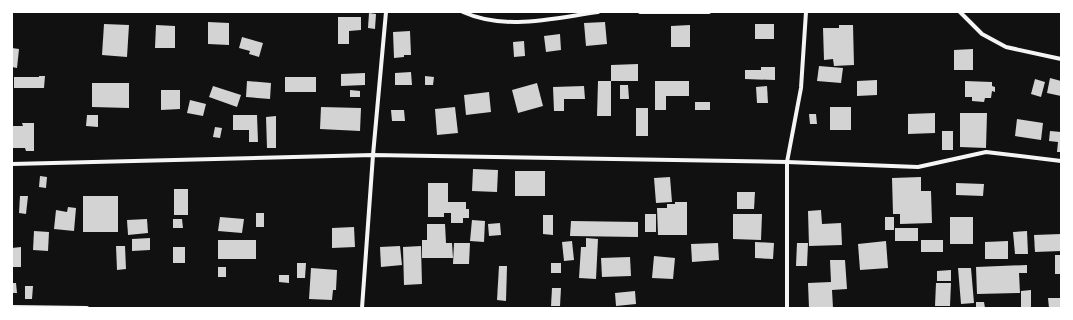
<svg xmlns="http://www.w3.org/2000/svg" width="1073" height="320" font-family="Georgia,serif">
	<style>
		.building { fill: #d3d3d3 }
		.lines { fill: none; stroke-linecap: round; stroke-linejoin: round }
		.minor { stroke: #f5f5f5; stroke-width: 4 }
	</style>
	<rect width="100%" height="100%" fill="#111"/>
	<g class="building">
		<path d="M369 13 376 14 375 29 368 28Z"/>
		<path d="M338 17H361V30L349 31V44H338Z"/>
		<path d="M208 22 229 23V45L208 44Z"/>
		<path d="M605 22 607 44 586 46 584 23Z"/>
		<path d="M104 24 129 25 127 57 102 55Z"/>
		<rect x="755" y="24" width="19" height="15"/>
		<path d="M156 25 175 26V48H155Z"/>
		<path d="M690 25V47H671V26Z"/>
		<path d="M839 25H853L854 65 834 66 833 59 824 60 823 28H839Z"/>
		<path d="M410 31 411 55H404V57L394 58 393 32Z"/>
		<path d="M560 34 561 50 546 52 544 36Z"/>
		<path d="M242 37 263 43 259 57 249 54 250 51 239 48Z"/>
		<path d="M524 41 525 56 514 57 513 42Z"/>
		<path d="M12 48 19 49 17 68 12 67Z"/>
		<path d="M973 49V70H954V50Z"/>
		<path d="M638 64V81H611V116H597L598 81H611V65Z"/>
		<path d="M819 66 843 68 841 83 817 81Z"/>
		<path d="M761 67H775V80L745 79V70H761Z"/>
		<path d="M411 72 412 85H395V73Z"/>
		<path d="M365 73V85L341 86V74Z"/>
		<path d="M39 76H45L44 88H14V77H39Z"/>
		<path d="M425 76 434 77 433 85H425Z"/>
		<rect x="285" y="77" width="31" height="15"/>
		<path d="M1050 78 1061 81V96L1047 93Z"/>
		<path d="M1035 79 1045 82 1041 97 1031 94Z"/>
		<path d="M877 80V95L857 96V81Z"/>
		<path d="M247 81 271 83 270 99 246 97Z"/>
		<path d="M655 81H689V96H666V110H655Z"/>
		<path d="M965 81 992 82V86L995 87V92L992 91 991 98H985L984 102 972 101V97H965Z"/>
		<path d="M92 83H129V108L92 107Z"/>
		<path d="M537 83 543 106 518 113 512 90Z"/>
		<path d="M620 85H628L629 99H620Z"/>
		<path d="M213 86 241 95 237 107 209 97Z"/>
		<path d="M584 86 585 99H564V111H554L553 87Z"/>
		<path d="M767 86 768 103H757L756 87Z"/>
		<path d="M161 90H180V109L161 110Z"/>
		<path d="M350 90 360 91V97H350Z"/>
		<path d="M489 92 491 112 466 115 464 95Z"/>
		<path d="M190 100 206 104 203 116 187 113Z"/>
		<rect x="695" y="102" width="15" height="8"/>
		<path d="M321 107 361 108 360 131 320 129Z"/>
		<path d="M455 107 458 133 437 135 435 109Z"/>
		<rect x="830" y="107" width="21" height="23"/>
		<rect x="636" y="108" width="12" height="28"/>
		<path d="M391 110H404L405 121H392Z"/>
		<path d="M935 113V133L908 134V114Z"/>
		<path d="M960 113H987L986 148 960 147Z"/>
		<path d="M809 114H816L817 124H810Z"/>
		<path d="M87 115H98V127L86 126Z"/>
		<path d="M233 115H257L258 142H249V130H233Z"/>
		<path d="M276 116V148H267L266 117Z"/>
		<path d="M1017 119 1043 123 1041 140 1015 136Z"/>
		<path d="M22 123H34V151H26L25 148H12V126H23Z"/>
		<path d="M215 127 222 128 220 138 213 137Z"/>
		<rect x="942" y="131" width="11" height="19"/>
		<path d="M1050 131 1061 132V152H1057L1058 142 1049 141Z"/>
		<path d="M473 169 498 170 497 192 472 191Z"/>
		<rect x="515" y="171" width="30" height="25"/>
		<path d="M40 176 47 177 46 188 39 187Z"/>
		<path d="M670 177 672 202 656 203 654 178Z"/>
		<path d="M921 177V191H931L932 223 900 224V214H893L892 178Z"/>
		<path d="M428 183H448V202H466V209H469V218H463V223H451V213H444V217H428Z"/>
		<path d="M956 183 984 184 983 196 956 195Z"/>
		<rect x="174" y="189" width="14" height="26"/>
		<path d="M737 192H755L754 209H737Z"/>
		<path d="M20 196H28L26 214 19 213Z"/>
		<rect x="83" y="196" width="35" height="36"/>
		<path d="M675 202H687V235H658L657 208H667V204H675Z"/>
		<path d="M68 207 76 208 74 231 54 229 56 210 67 212Z"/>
		<path d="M821 210 822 224 841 223 842 245 809 246 808 211Z"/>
		<rect x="256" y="213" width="8" height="14"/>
		<rect x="645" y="214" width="11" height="18"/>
		<path d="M733 214H762L761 240 733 239Z"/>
		<path d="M543 215H553V235L543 234Z"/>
		<path d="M220 217 244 219 242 233 218 231Z"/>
		<rect x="885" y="217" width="9" height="13"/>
		<rect x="950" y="217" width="23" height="27"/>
		<path d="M147 219 148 233 128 235 127 220Z"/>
		<path d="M173 219H182L183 228H173Z"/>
		<path d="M472 220 485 221 484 242 470 241Z"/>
		<path d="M571 221 638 222V237L570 236Z"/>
		<path d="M500 223 501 235 489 236 488 224Z"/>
		<path d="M427 224H445L446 243H452L453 258H422V240H427Z"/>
		<path d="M354 227 355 247 332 248V228Z"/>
		<rect x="895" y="228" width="23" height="13"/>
		<path d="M34 231 49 232 48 251 33 250Z"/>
		<path d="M1027 231 1028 254H1015L1013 232Z"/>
		<path d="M1061 234V251L1035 252 1034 235Z"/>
		<path d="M150 238V250L132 251V239Z"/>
		<path d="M586 238 598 239 596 279 579 278 581 247H586Z"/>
		<rect x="218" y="240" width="38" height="19"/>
		<rect x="921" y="240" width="22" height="12"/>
		<path d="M572 241 574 260 564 261 562 242Z"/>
		<path d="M886 241 888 268 860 270 858 244Z"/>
		<path d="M1008 241V259H985V242Z"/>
		<path d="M755 242 774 243 773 259 755 258Z"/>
		<path d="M454 243H470L469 264H453Z"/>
		<path d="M718 243 719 260 692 262 691 244Z"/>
		<path d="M797 243H808L807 266H796Z"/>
		<path d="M116 246H125L126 269 117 270Z"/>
		<path d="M400 246 402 265 381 267 380 247Z"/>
		<path d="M421 246 422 284 404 285 403 247Z"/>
		<path d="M21 247V267H12V248Z"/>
		<rect x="173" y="247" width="12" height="16"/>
		<rect x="1055" y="255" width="6" height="19"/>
		<path d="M654 256 675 258 673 279 652 278Z"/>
		<path d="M630 257 631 276 602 277 601 258Z"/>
		<path d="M830 260H845L847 289 832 290 833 308H809L808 283 831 282Z"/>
		<path d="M297 263H306L305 278H297Z"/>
		<rect x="551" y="263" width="10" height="10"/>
		<path d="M1027 265V273H1019L1020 293 977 294 976 267Z"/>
		<path d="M499 266H507L506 301 497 300Z"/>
		<rect x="218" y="267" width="8" height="10"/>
		<path d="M311 268 337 270 336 290H333L332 300 309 299Z"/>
		<path d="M958 268H971L974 303 961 304Z"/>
		<path d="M951 270V281H937V271Z"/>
		<path d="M279 275H289V283L279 282Z"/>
		<path d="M12 283H16L17 293H12Z"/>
		<path d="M936 283H951L950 306H935Z"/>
		<path d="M25 286H33L32 299H25Z"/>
		<path d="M552 288H561L560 306H551Z"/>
		<path d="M1031 290V308H1021V291Z"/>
		<path d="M635 291 636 304 616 306 615 293Z"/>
		<path d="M1048 298H1061V308H1049Z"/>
		<path d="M976 302H984L985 308H976Z"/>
	</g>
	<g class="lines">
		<g class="minor">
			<path d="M463 12C505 31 554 18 598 12"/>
			<path d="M640 12H709"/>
			<path d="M960 12 982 34 1006 47 1061 59"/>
			<path d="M12 164 373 155 787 162 918 167 986 152 1061 161"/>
			<path d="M12 307 87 308"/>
			<path d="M362 308 373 155 386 12"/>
			<path d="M787 308V162L801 88 806 12"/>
		</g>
	</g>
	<rect width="1073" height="320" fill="none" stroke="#ffffff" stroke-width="26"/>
</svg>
